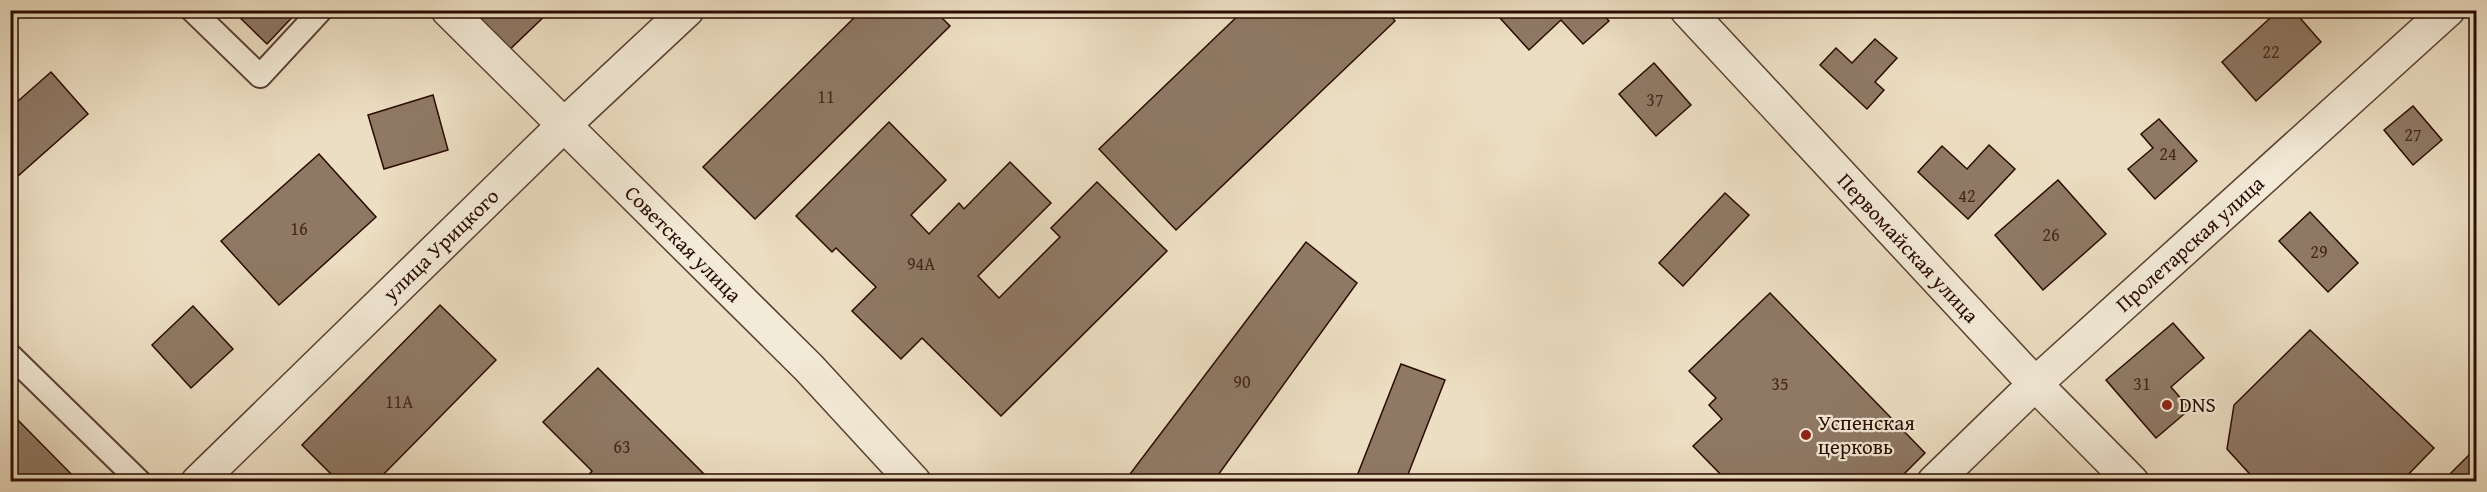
<svg xmlns="http://www.w3.org/2000/svg" width="2487" height="492" font-family="'Gentium Book Plus',serif">
	<style>
		.building { fill: #8f7965; stroke: #2a0b01; stroke-width: 1.5 }
		.lines { fill: none; stroke-linecap: round; stroke-linejoin: round }
		.lane-casing { stroke: #5a4031; stroke-width: 26 }
		.street-casing { stroke: #5a4031; stroke-width: 36 }
		.lane { stroke: #f3ead7; stroke-width: 22 }
		.street { stroke: #f3ead7; stroke-width: 33 }
		.poi-dot { fill: #8f2418; stroke: #f3ead7; stroke-width: 2 }
		.labels { text-anchor: middle; stroke-width: 4.5; stroke-linejoin: round; paint-order: stroke }
		.number-label { font-size: 18px; fill: #43261a }
		.street-label { font-size: 21px; fill: #2a0b01; stroke: #f3ead7 }
		.poi-label { font-size: 21px; fill: #2a0b01; stroke: #f3ead7; text-anchor: start }
	</style>
	<rect width="100%" height="100%" fill="#ecdec2"/>
	<filter id="stains"><feTurbulence type="fractalNoise" baseFrequency=".00333" numOctaves="4"/><feColorMatrix values="0 0 0 0 .2 0 0 0 0 .09 0 0 0 0 .02 0 0 0 .5 -.17"/></filter>
	<radialGradient id="worn" r=".72"><stop offset=".6" stop-color="#630" stop-opacity="0"/><stop offset="1" stop-color="#630" stop-opacity=".3"/></radialGradient>
	<g class="building">
		<path d="M232 10H299L267 44Z"/>
		<path d="M465 10H551L505 54Z"/>
		<path d="M862 10H934L950 26 755 219 703 167Z"/>
		<path d="M1244 10H1386L1395 21 1176 230 1099 149Z"/>
		<path d="M1508 10H1599L1609 21 1583 44 1561 20 1529 50 1500 18Z"/>
		<path d="M2279 10H2293L2321 42 2256 101 2222 62Z"/>
		<path d="M1875 39 1897 58 1875 82 1884 90 1867 109 1820 65 1836 48 1852 63Z"/>
		<path d="M1654 63 1691 105 1656 136 1619 94Z"/>
		<path d="M51 72 88 114 10 183V94L17 102Z"/>
		<path d="M433 95 448 150 384 169 368 115Z"/>
		<path d="M2413 106 2442 140 2413 165 2384 130Z"/>
		<path d="M2159 119 2197 161 2155 199 2128 169 2153 148 2141 134Z"/>
		<path d="M889 122 946 180 911 215 929 234 959 203 964 209 1010 162 1051 203 978 276 999 298 1060 237 1051 228 1097 182 1167 251 1001 416 922 338 901 359 852 311 876 287 836 248 832 252 796 216Z"/>
		<path d="M1989 145 2015 169 1968 219 1918 172 1942 146 1967 169Z"/>
		<path d="M319 154 376 217 279 305 221 241Z"/>
		<path d="M2058 180 2106 234 2043 290 1995 235Z"/>
		<path d="M1725 193 1749 215 1683 286 1659 263Z"/>
		<path d="M2310 212 2358 263 2328 292 2279 241Z"/>
		<path d="M1306 242 1357 283 1213 482H1124Z"/>
		<path d="M1770 293 1925 453 1896 482H1728L1693 446 1722 419 1709 405 1716 398 1689 371Z"/>
		<path d="M440 305 496 360 376 482H339L302 445Z"/>
		<path d="M193 306 233 349 191 388 152 345Z"/>
		<path d="M2173 323 2204 358 2171 387 2190 409 2156 438 2106 380Z"/>
		<path d="M2310 330 2434 448 2401 482H2257L2227 449 2234 405Z"/>
		<path d="M1401 364 1445 380 1405 482H1358L1355 481Z"/>
		<path d="M598 368 712 482H583L592 471 543 422Z"/>
		<path d="M10 412 79 482H10Z"/>
		<path d="M2476 448V482H2442Z"/>
	</g>
	<g class="lines">
		<g class="lane-casing">
			<g id="lane">
				<path d="M192 10 260 76 321 10"/>
				<path d="M10 355 140 482"/>
			</g>
		</g>
		<g class="street-casing">
			<g id="street">
				<path d="M448 10 809 368 914 482"/>
				<path d="M1687 10 2035 384 2132 482"/>
				<path d="M198 482 564 125 687 10"/>
				<path d="M1934 482 2035 384 2448 10"/>
			</g>
		</g>
		<use href="#lane" class="lane"/>
		<use href="#street" class="street"/>
	</g>
	<g class="poi-dot">
		<circle cx="2167" cy="405" r="6"/>
		<circle cx="1806" cy="435" r="6"/>
	</g>
	<g class="labels">
		<g class="number-label">
			<text x="2271" y="58">22</text>
			<text x="826" y="103">11</text>
			<text x="1655" y="106">37</text>
			<text x="2413" y="141">27</text>
			<text x="2168" y="160">24</text>
			<text x="1967" y="202">42</text>
			<text x="299" y="235">16</text>
			<text x="2051" y="241">26</text>
			<text x="2319" y="258">29</text>
			<text x="921" y="270">94А</text>
			<text x="1242" y="388">90</text>
			<text x="1780" y="390">35</text>
			<text x="2142" y="390">31</text>
			<text x="399" y="408">11А</text>
			<text x="622" y="453">63</text>
		</g>
		<g class="street-label">
			<text transform="translate(683 244) rotate(45)" y="7">Советская улица</text>
			<text transform="translate(2190 244) rotate(-42)" y="7">Пролетарская улица</text>
			<text transform="translate(441 245) rotate(-44)" y="7">улица Урицкого</text>
			<text transform="translate(1908 248) rotate(47)" y="7">Первомайская улица</text>
		</g>
		<g class="poi-label">
			<text x="2179" y="412">DNS</text>
			<text x="1818" y="430">Успенская<tspan x="1818" dy="24">церковь</tspan></text>
		</g>
	</g>
	<rect width="2487" height="492" fill="none" stroke="#ecdec2" stroke-width="36"/>
	<rect x="12" y="12" width="2463" height="468" fill="none" stroke="#2a0b01" stroke-width="3"/>
	<rect x="18" y="18" width="2451" height="456" fill="none" stroke="#2a0b01" stroke-width="1.5"/>
	<rect width="100%" height="100%" filter="url(#stains)"/>
	<rect width="100%" height="100%" fill="url(#worn)"/>
</svg>
